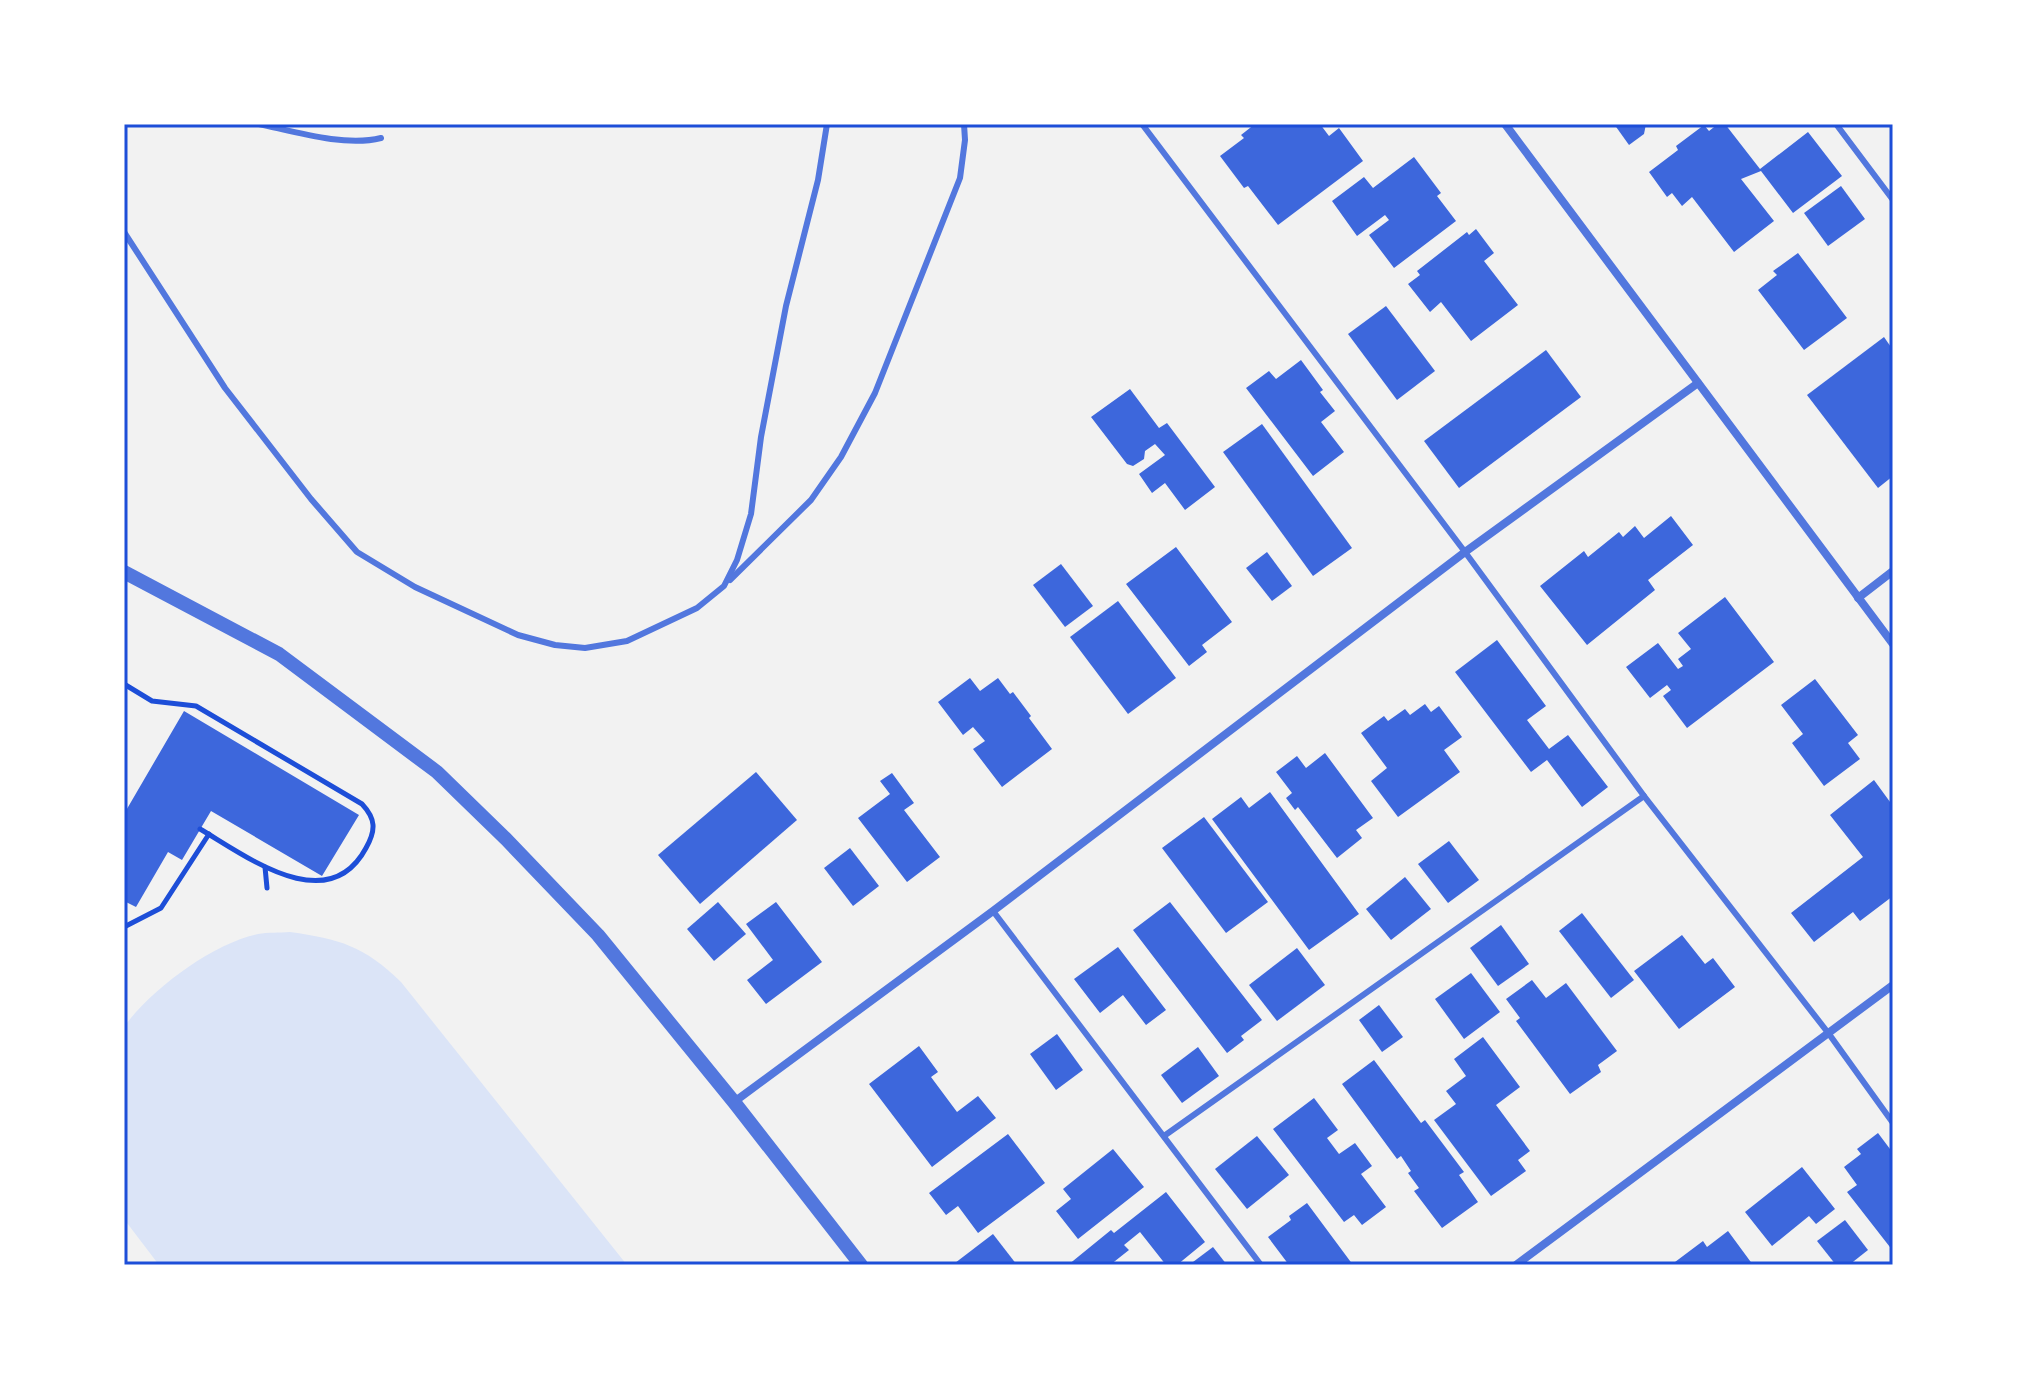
<svg xmlns="http://www.w3.org/2000/svg" width="2017" height="1389" font-family="Arial,sans-serif">
	<style>
		.green { fill: #dbe4f7 }
		.building { fill: #3d67dc }
		.lines { fill: none; stroke-linecap: round; stroke-linejoin: round }
		.path { stroke: #1d4ed8; stroke-width: 5 }
		.service { stroke: #5277de; stroke-width: 6 }
		.minor { stroke: #5277de; stroke-width: 8 }
		.tertiary { stroke: #5277de; stroke-width: 14 }
		.neatline { fill: none; stroke: #1d4ed8; stroke-width: 3 }
	</style>
	<rect width="100%" height="100%" fill="#f2f2f2"/>
	<path class="green" d="M290 932C340 939 364 946 401 982L627 1265H159L124 1219V1027C150 990 213 943 258 934 268 932 279 933 290 932Z"/>
	<g class="building">
		<path d="M1255 124H1320L1329 136 1339 128 1363 161 1278 225 1248 186 1244 188 1220 156 1244 138 1241 135Z"/>
		<path d="M1614 124H1646L1644 134 1629 145Z"/>
		<path d="M1718 124H1725L1760 169 1808 132 1842 176 1793 213 1761 171 1741 179 1774 221 1734 252 1692 197 1682 206 1672 193 1667 197 1649 172 1678 150 1676 146 1704 125 1709 131Z"/>
		<path d="M1414 157 1441 193 1437 196 1456 221 1394 268 1369 235 1389 220 1385 215 1357 236 1332 201 1364 177 1373 188Z"/>
		<path d="M1841 186 1865 219 1828 246 1804 213Z"/>
		<path d="M1476 229 1494 253 1484 261 1518 305 1471 341 1441 302 1430 312 1408 284 1420 275 1417 271 1467 232 1469 235Z"/>
		<path d="M1798 253 1847 318 1804 350 1758 290 1777 275 1773 271Z"/>
		<path d="M1386 306 1435 371 1397 400 1348 334Z"/>
		<path d="M1884 337 1893 350V476L1878 488 1807 395Z"/>
		<path d="M1546 350 1581 397 1459 488 1424 441Z"/>
		<path d="M1301 360 1323 390 1320 392 1335 411 1321 422 1344 452 1313 476 1246 388 1269 371 1276 379Z"/>
		<path d="M1130 389 1159 428 1167 423 1215 487 1185 510 1165 483 1152 493 1139 474 1165 455 1155 444 1145 451 1144 459 1133 466 1127 464 1091 417Z"/>
		<path d="M1262 424 1352 548 1313 576 1223 452Z"/>
		<path d="M1671 516 1693 545 1648 580 1655 590 1587 645 1540 586 1584 551 1588 557 1619 532 1623 537 1635 526 1644 538Z"/>
		<path d="M1176 547 1232 622 1202 645 1207 652 1189 666 1126 584Z"/>
		<path d="M1267 552 1292 586 1272 601 1246 568Z"/>
		<path d="M1061 564 1093 606 1065 627 1033 585Z"/>
		<path d="M1725 597 1774 662 1687 728 1663 696 1671 690 1667 685 1650 698 1626 667 1658 643 1678 669 1683 666 1678 659 1691 649 1678 633Z"/>
		<path d="M1118 601 1176 678 1128 714 1070 637Z"/>
		<path d="M1497 640 1546 706 1527 720 1549 749 1568 735 1608 787 1582 807 1547 760 1531 772 1455 672Z"/>
		<path d="M970 678 980 691 998 678 1010 694 1013 692 1031 716 1029 718 1052 749 1002 787 973 749 985 741 973 727 963 735 938 702Z"/>
		<path d="M1815 679 1858 735 1848 743 1860 759 1824 786 1792 743 1803 734 1781 705Z"/>
		<path d="M1425 704 1431 712 1439 706 1462 737 1444 750 1460 772 1398 817 1371 781 1387 768 1361 733 1384 716 1388 721 1405 709 1410 715Z"/>
		<path d="M184 711 359 815 322 876 211 811 182 860 168 852 136 907 124 901V814Z"/>
		<path d="M1325 753 1373 818 1356 830 1362 838 1337 858 1298 807 1295 810 1286 798 1292 793 1276 772 1297 756 1306 768Z"/>
		<path d="M756 772 797 820 700 904 658 855Z"/>
		<path d="M892 773 914 803 904 810 940 857 907 882 858 818 890 794 880 781Z"/>
		<path d="M1874 780 1893 806V896L1860 921 1853 912 1814 942 1791 913 1863 857 1830 815Z"/>
		<path d="M1270 792 1359 914 1309 950 1212 819 1241 797 1249 808Z"/>
		<path d="M1204 817 1268 902 1226 933 1162 848Z"/>
		<path d="M1449 841 1479 880 1448 903 1418 864Z"/>
		<path d="M850 848 879 886 853 906 824 868Z"/>
		<path d="M1405 877 1431 909 1391 940 1366 909Z"/>
		<path d="M718 902 746 934 714 961 687 929Z"/>
		<path d="M776 902 822 962 766 1004 747 980 773 960 746 924Z"/>
		<path d="M1170 902 1262 1020 1241 1036 1244 1040 1227 1053 1133 930Z"/>
		<path d="M1582 913 1634 980 1611 998 1559 931Z"/>
		<path d="M1501 925 1529 964 1498 986 1470 948Z"/>
		<path d="M1682 935 1705 964 1713 958 1735 987 1679 1029 1634 971Z"/>
		<path d="M1118 947 1166 1010 1146 1025 1123 995 1100 1013 1074 979Z"/>
		<path d="M1297 948 1325 985 1277 1021 1249 985Z"/>
		<path d="M1471 973 1500 1012 1464 1039 1435 999Z"/>
		<path d="M1532 980 1546 998 1566 983 1617 1051 1598 1065 1601 1072 1570 1094 1516 1021 1520 1018 1506 999Z"/>
		<path d="M1379 1005 1403 1037 1382 1052 1359 1020Z"/>
		<path d="M1057 1034 1083 1070 1056 1090 1030 1054Z"/>
		<path d="M1483 1037 1520 1087 1496 1105 1530 1151 1518 1160 1526 1171 1491 1196 1434 1120 1456 1104 1446 1091 1466 1076 1454 1059Z"/>
		<path d="M919 1046 938 1072 931 1077 957 1112 978 1096 996 1118 932 1167 869 1084Z"/>
		<path d="M1198 1047 1219 1076 1182 1103 1161 1075Z"/>
		<path d="M1374 1060 1421 1123 1425 1120 1464 1172 1459 1175 1478 1202 1442 1228 1414 1191 1419 1188 1408 1173 1411 1171 1401 1156 1397 1159 1342 1084Z"/>
		<path d="M1314 1098 1338 1130 1327 1138 1339 1154 1355 1143 1372 1166 1361 1174 1386 1207 1362 1225 1354 1215 1344 1222 1273 1129Z"/>
		<path d="M1878 1133 1893 1153V1251L1847 1192 1857 1185 1844 1167 1861 1154 1857 1149Z"/>
		<path d="M1008 1134 1045 1183 978 1233 958 1206 946 1215 929 1193Z"/>
		<path d="M1257 1136 1289 1175 1247 1209 1215 1169Z"/>
		<path d="M1113 1149 1144 1187 1078 1239 1056 1211 1071 1199 1063 1189Z"/>
		<path d="M1802 1167 1835 1209 1816 1224 1809 1216 1772 1246 1745 1212Z"/>
		<path d="M1166 1192 1205 1242 1177 1265H1166L1140 1232 1124 1245 1129 1250 1110 1265H1068L1111 1230 1114 1233Z"/>
		<path d="M1307 1203 1353 1265H1289L1268 1237 1291 1220 1289 1216Z"/>
		<path d="M1845 1220 1868 1250 1849 1265H1836L1817 1241Z"/>
		<path d="M1728 1231 1753 1265H1671L1703 1241 1707 1247Z"/>
		<path d="M993 1234 1017 1265H956L955 1263Z"/>
		<path d="M1213 1247 1227 1265H1189Z"/>
	</g>
	<g class="lines">
		<g class="path">
			<path d="M124 684 152 701 196 706 362 804C376 819 376 830 366 848 328 919 246 856 200 829"/>
			<path d="M265 867 267 888"/>
			<path d="M124 927 161 908 209 834"/>
		</g>
		<g class="service">
			<path d="M259 124C296 132 345 147 381 138"/>
			<path d="M1142 124 1465 552 1644 796 1829 1034 1893 1123"/>
			<path d="M1836 124 1893 200"/>
			<path d="M124 232 225 388 311 499 357 552 415 587 518 635 555 645 585 648 627 641 697 608 724 586 737 560 751 514 761 437 786 306 818 180 827 124"/>
			<path d="M730 580 811 500 841 457 875 393 960 178 965 140 964 124"/>
			<path d="M993 911 1261 1265"/>
			<path d="M1164 1136 1644 796"/>
		</g>
		<g class="minor">
			<path d="M1505 124 1893 644"/>
			<path d="M1858 598 1893 571"/>
			<path d="M734 1102 993 911 1465 552 1698 383"/>
			<path d="M1516 1265 1893 985"/>
		</g>
		<path class="tertiary" d="M124 572 279 654 437 772 506 839 598 935 734 1102 861 1265"/>
	</g>
	<rect width="2017" height="1389" fill="none" stroke="#ffffff" stroke-width="252"/>
	<rect x="126" y="126" width="1765" height="1137" class="neatline"/>
</svg>
